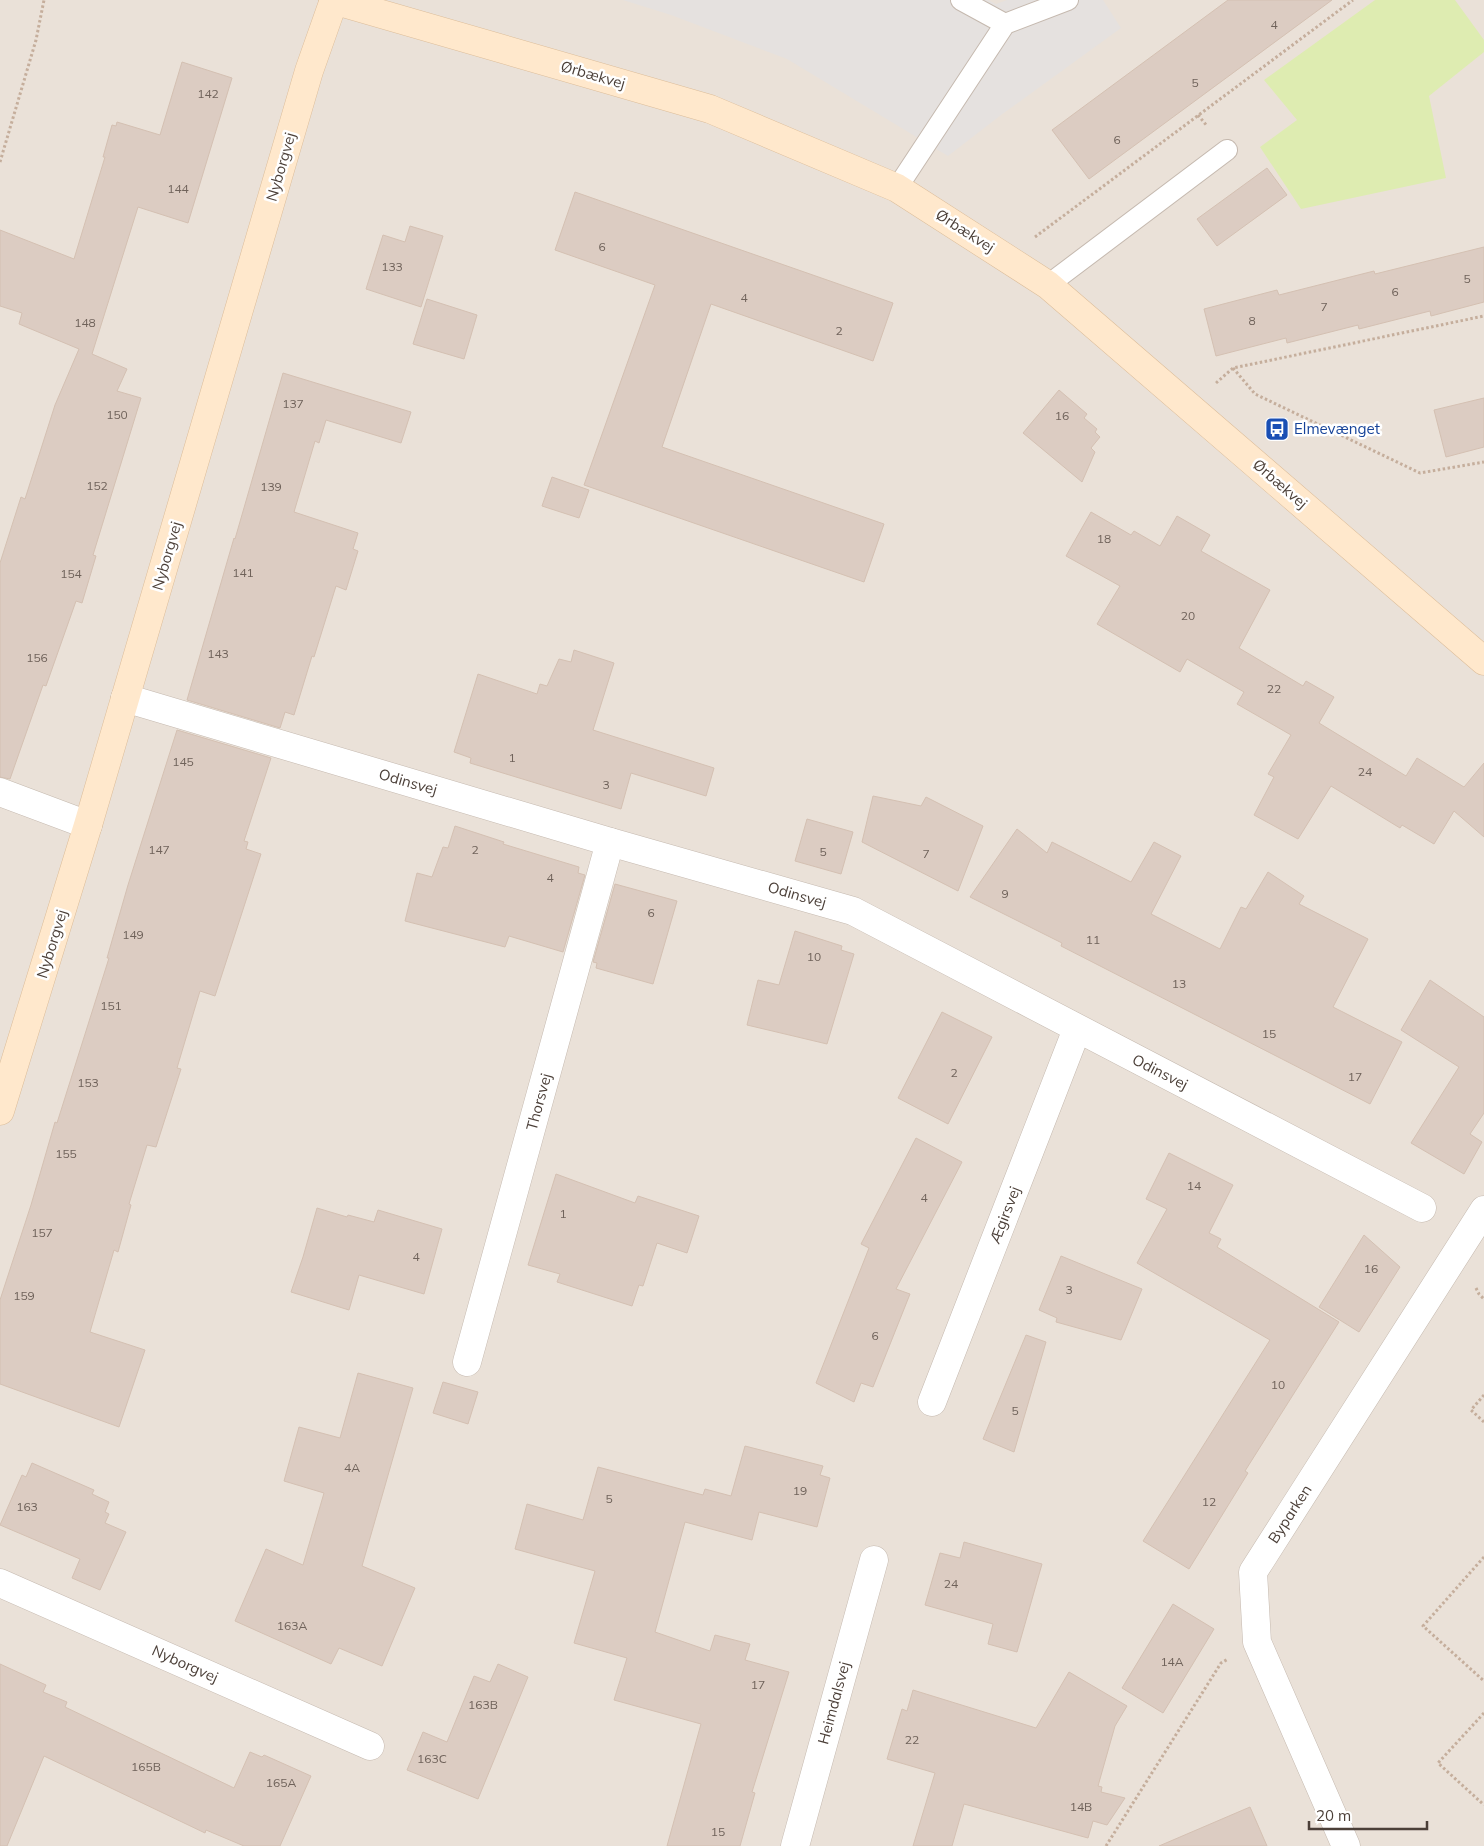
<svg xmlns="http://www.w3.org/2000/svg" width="1484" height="1846" font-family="Mulish,sans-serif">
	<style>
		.residential { fill: #eae1d8 }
		.green { fill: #deecb1 }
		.parking { fill: #e5e1df }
		.building { fill: #dcccc2; stroke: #d4c0b2 }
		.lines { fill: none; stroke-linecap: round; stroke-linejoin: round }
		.lane-casing { stroke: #c5b9af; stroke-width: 22 }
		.street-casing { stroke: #c5b9af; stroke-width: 29 }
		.secondary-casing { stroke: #dcbd9a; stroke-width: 29 }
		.path { stroke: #c5ae9c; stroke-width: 3; stroke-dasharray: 2.5 2.5; stroke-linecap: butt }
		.lane { stroke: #fff; stroke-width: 20 }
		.street { stroke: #fff; stroke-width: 28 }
		.secondary { stroke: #ffe8cc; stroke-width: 28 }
		.labels { text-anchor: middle; stroke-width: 5; stroke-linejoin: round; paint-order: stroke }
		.number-label { font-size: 12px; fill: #6f625a }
		.street-label { font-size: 15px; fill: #4b3f38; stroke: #fff }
		.transit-label { font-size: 15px; fill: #164399; stroke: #fff; text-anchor: start }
	</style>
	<rect width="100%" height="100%" fill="#f6f0eb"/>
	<rect class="residential" x="0" y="0" width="1484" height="1846"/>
	<path class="green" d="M1375 0H1455L1484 40V52L1429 96 1446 178 1301 209 1260 147 1297 120 1264 80Z"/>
	<path class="parking" d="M623 0H988L996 4 1007 0H1103L1121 28 1001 115 948 156 787 59 671 15Z"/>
	<g class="building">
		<path d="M1228 0H1332L1089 179 1052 130Z"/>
		<path d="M182 62 232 78 188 223 138 207 92 354 127 369 117 391 141 398 93 555 96 556 82 603 76 601 46 686 43 685 10 779 0 777V563L21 497 25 499 55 405 79 349 19 324 22 313 0 306V230L74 259 105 157H103L112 125 116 126 117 122 160 135Z"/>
		<path d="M1267 168 1287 195 1217 246 1197 219Z"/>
		<path d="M575 192 893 303 873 361 711 304 662 447 884 524 864 582 584 485 655 285 555 250Z"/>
		<path d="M410 226 443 236 421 307 366 289 383 235 405 242Z"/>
		<path d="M1484 247V302L1431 316 1430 311 1359 329 1358 325 1287 343 1286 338 1216 356 1204 309 1277 290 1279 295 1374 271 1375 274Z"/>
		<path d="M427 299 477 315 464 359 413 344Z"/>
		<path d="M283 373 411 412 401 443 326 420 319 443 315 441 294 512 358 533 353 549 358 551 346 590 336 586 314 657 312 656 294 715 285 712 280 728 187 700 234 538 235 539Z"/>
		<path d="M1059 390 1087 414 1084 418 1097 429 1095 432 1100 437 1091 448 1095 452 1082 482 1023 433Z"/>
		<path d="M1484 398V447L1446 457 1434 410Z"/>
		<path d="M552 477 589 490 579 518 542 506Z"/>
		<path d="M1091 512 1131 535 1134 531 1160 546 1177 516 1210 535 1201 551 1270 590 1239 648 1303 686 1306 681 1334 697 1319 723 1406 776 1417 758 1464 787 1484 763V837L1454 811 1434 844 1402 825 1400 828 1331 786 1298 839 1254 815 1274 777 1268 774 1291 735 1237 704 1244 692 1187 659 1180 672 1097 624 1120 586 1066 556Z"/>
		<path d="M574 650 614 663 593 730 714 768 706 796 631 773 621 809 470 763 471 758 454 752 478 674 537 694 540 684 547 686 559 659 571 662Z"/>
		<path d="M177 730 271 758 244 841 248 842 246 849 261 854 215 996 200 991 177 1068 181 1069 156 1147 147 1145 129 1204 131 1205 118 1252 114 1250 90 1332 145 1350 119 1427 0 1384V1300L31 1205 55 1122 57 1123 109 958H107L128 885Z"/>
		<path d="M873 796 921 806 926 797 983 826 958 891 862 842Z"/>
		<path d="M807 819 853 832 841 874 795 861Z"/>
		<path d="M455 826 504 842 503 844 579 867 578 873 585 875 563 952 509 936 505 947 405 921 417 873 432 877 443 847 448 848Z"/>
		<path d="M1017 829 1047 853 1052 842 1131 882 1154 842 1181 856 1151 914 1220 949 1241 907 1246 909 1268 872 1304 896 1299 904 1368 939 1333 1007 1402 1042 1370 1104 1061 946 1062 943 970 897Z"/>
		<path d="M615 884 677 901 653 984 596 968 597 963 593 962Z"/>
		<path d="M795 931 842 946 841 950 854 954 827 1044 747 1025 758 980 779 985Z"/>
		<path d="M1430 980 1484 1017V1113L1470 1134 1482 1142 1464 1174 1411 1143 1459 1067 1401 1030Z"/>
		<path d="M942 1012 992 1037 948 1124 898 1098Z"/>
		<path d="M916 1138 962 1162 896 1289 910 1294 873 1387 861 1383 854 1402 816 1383 869 1248 861 1244Z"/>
		<path d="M1169 1153 1233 1185 1209 1233 1221 1239 1217 1247 1339 1322 1245 1471 1248 1473 1189 1569 1143 1541 1270 1340 1137 1263 1167 1209 1146 1199Z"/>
		<path d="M556 1174 635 1203 638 1196 699 1216 687 1253 657 1243 643 1286 639 1285 632 1306 557 1282 560 1274 528 1265Z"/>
		<path d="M317 1208 347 1217 348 1215 374 1222 378 1210 442 1229 424 1294 359 1275 349 1310 291 1292 303 1257Z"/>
		<path d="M1364 1235 1400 1267 1359 1332 1319 1307Z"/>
		<path d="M1061 1256 1142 1289 1121 1340 1056 1322 1057 1318 1039 1310Z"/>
		<path d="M1026 1335 1046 1342 1014 1452 983 1439Z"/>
		<path d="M358 1373 413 1388 362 1566 415 1588 382 1666 339 1648 331 1664 235 1621 266 1549 303 1565 324 1493 284 1481 299 1427 340 1438Z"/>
		<path d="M443 1382 478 1392 468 1424 433 1413Z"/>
		<path d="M745 1446 823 1466 820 1475 830 1478 817 1527 759 1512 752 1540 685 1522 655 1632 710 1651 715 1635 750 1644 745 1660 789 1672 752 1792 755 1793 740 1846H667L701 1724 614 1700 627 1658 574 1643 595 1571 515 1549 527 1504 583 1520 598 1467 703 1495 705 1489 731 1496Z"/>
		<path d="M32 1463 94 1490 92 1494 109 1502 105 1512 109 1514 105 1523 126 1532 100 1590 72 1578 80 1559 0 1525 22 1475 26 1477Z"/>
		<path d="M964 1542 1042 1564 1017 1652 988 1644 993 1624 925 1605 940 1553 960 1558Z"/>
		<path d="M1173 1604 1214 1629 1163 1713 1122 1688Z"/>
		<path d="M0 1664 46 1685 43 1692 67 1702 65 1707 234 1788 250 1752 262 1757 264 1755 311 1776 280 1846H244L206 1830 205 1833 44 1756 7 1846H0Z"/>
		<path d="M498 1664 528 1677 478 1799 407 1770 423 1732 447 1742 474 1676 490 1682Z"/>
		<path d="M1069 1672 1127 1706 1115 1726 1098 1786 1102 1787 1101 1792 1125 1798 1107 1825 1093 1821 1088 1838 964 1804 952 1846H913L935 1773 887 1759 902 1709 907 1711 913 1690 1036 1728Z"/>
		<path d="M1250 1807 1267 1846H1159Z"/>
	</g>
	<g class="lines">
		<g class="lane-casing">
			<g id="lane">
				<path d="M961 0 1005 24"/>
				<path d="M897 188 1005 24 1068 0"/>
				<path d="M1048 285 1227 150"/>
			</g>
		</g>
		<g class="street-casing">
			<g id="street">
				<path d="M125 698 610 842 853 911 1422 1208"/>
				<path d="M0 792 88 825"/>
				<path d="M467 1362 610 842"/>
				<path d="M932 1402 1077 1029"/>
				<path d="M0 1583 370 1746"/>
				<path d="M795 1846 874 1560"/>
				<path d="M1346 1846 1257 1642 1253 1572 1484 1210"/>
			</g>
		</g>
		<g class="secondary-casing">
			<g id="secondary">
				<path d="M333 0 710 109 897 188 1048 285 1484 661"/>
				<path d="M0 1111 88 825 309 71 334 0"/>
			</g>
		</g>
		<g class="path">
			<path d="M1198 115 1207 126"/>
			<path d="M0 162 36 40 44 0"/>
			<path d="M1035 237 1353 0"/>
			<path d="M1233 368 1255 394 1420 473 1484 462"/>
			<path d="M1216 383 1233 368 1484 316"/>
			<path d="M1476 1288 1479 1294 1484 1299"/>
			<path d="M1484 1395 1471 1410 1484 1422"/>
			<path d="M1484 1557 1423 1626 1484 1681"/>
			<path d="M1484 1713 1438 1763 1484 1805"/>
			<path d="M1106 1846 1221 1663 1228 1659"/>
		</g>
		<use href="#lane" class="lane"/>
		<use href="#street" class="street"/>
		<use href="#secondary" class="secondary"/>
	</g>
	<defs>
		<g id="bus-square" transform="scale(1.25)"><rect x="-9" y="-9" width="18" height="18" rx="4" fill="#1a4fb4" stroke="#fff"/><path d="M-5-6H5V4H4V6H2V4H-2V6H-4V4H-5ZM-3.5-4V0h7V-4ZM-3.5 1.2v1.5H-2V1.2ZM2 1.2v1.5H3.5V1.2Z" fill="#fff"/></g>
	</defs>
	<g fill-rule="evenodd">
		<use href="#bus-square" x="1277" y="429"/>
	</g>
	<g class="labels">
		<g class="number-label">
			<text x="1274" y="29">4</text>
			<text x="1195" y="87">5</text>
			<text x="208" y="98">142</text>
			<text x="1117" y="144">6</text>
			<text x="178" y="193">144</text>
			<text x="602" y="251">6</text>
			<text x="392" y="271">133</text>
			<text x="1467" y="283">5</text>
			<text x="1395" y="296">6</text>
			<text x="744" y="302">4</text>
			<text x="1324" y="311">7</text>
			<text x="1252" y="325">8</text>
			<text x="85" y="327">148</text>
			<text x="839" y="335">2</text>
			<text x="293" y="408">137</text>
			<text x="117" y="419">150</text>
			<text x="1062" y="420">16</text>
			<text x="97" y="490">152</text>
			<text x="271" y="491">139</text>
			<text x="1104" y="543">18</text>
			<text x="243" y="577">141</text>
			<text x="71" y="578">154</text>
			<text x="1188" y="620">20</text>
			<text x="218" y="658">143</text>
			<text x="37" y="662">156</text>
			<text x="1274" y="693">22</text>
			<text x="512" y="762">1</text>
			<text x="183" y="766">145</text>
			<text x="1365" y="776">24</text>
			<text x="606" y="789">3</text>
			<text x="159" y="854">147</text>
			<text x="475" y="854">2</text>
			<text x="823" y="856">5</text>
			<text x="926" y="858">7</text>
			<text x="550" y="882">4</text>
			<text x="1005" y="898">9</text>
			<text x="651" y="917">6</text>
			<text x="133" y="939">149</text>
			<text x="1093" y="944">11</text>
			<text x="814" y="961">10</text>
			<text x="1179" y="988">13</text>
			<text x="111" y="1010">151</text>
			<text x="1269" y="1038">15</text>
			<text x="954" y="1077">2</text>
			<text x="1355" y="1081">17</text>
			<text x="88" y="1087">153</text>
			<text x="66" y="1158">155</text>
			<text x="1194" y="1190">14</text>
			<text x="924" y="1202">4</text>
			<text x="563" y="1218">1</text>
			<text x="42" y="1237">157</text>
			<text x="416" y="1261">4</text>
			<text x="1371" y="1273">16</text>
			<text x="1069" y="1294">3</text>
			<text x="24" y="1300">159</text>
			<text x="875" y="1340">6</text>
			<text x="1278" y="1389">10</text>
			<text x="1015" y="1415">5</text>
			<text x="352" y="1472">4A</text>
			<text x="800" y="1495">19</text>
			<text x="609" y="1503">5</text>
			<text x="1209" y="1506">12</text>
			<text x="27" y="1511">163</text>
			<text x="951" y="1588">24</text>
			<text x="292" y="1630">163A</text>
			<text x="1172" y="1666">14A</text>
			<text x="758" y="1689">17</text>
			<text x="483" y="1709">163B</text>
			<text x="912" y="1744">22</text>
			<text x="432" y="1763">163C</text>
			<text x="146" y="1771">165B</text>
			<text x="281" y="1787">165A</text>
			<text x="1081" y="1811">14B</text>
			<text x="718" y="1836">15</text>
		</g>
		<g class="street-label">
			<text transform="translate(593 75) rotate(16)" y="5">Ørbækvej</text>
			<text transform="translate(281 167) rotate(-74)" y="5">Nyborgvej</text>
			<text transform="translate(965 231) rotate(33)" y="5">Ørbækvej</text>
			<text transform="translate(1280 484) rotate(41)" y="5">Ørbækvej</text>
			<text transform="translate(167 556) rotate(-74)" y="5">Nyborgvej</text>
			<text transform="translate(408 782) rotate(16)" y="5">Odinsvej</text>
			<text transform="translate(797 895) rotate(16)" y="5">Odinsvej</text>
			<text transform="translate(52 944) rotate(-73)" y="5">Nyborgvej</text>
			<text transform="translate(1160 1072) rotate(27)" y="5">Odinsvej</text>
			<text transform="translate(539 1102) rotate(-75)" y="5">Thorsvej</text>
			<text transform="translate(1005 1215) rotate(-69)" y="5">Ægirsvej</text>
			<text transform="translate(1290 1514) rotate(-57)" y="5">Byparken</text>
			<text transform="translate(185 1664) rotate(24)" y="5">Nyborgvej</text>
			<text transform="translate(834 1703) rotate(-75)" y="5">Heimdalsvej</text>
		</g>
		<g class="transit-label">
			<text x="1294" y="434">Elmevænget</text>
		</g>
	</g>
	<path d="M1309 1821v8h118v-8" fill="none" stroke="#4b3f38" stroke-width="2.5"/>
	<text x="1316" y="1821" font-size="15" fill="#4b3f38" stroke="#ffffff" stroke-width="4" paint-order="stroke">20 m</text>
</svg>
